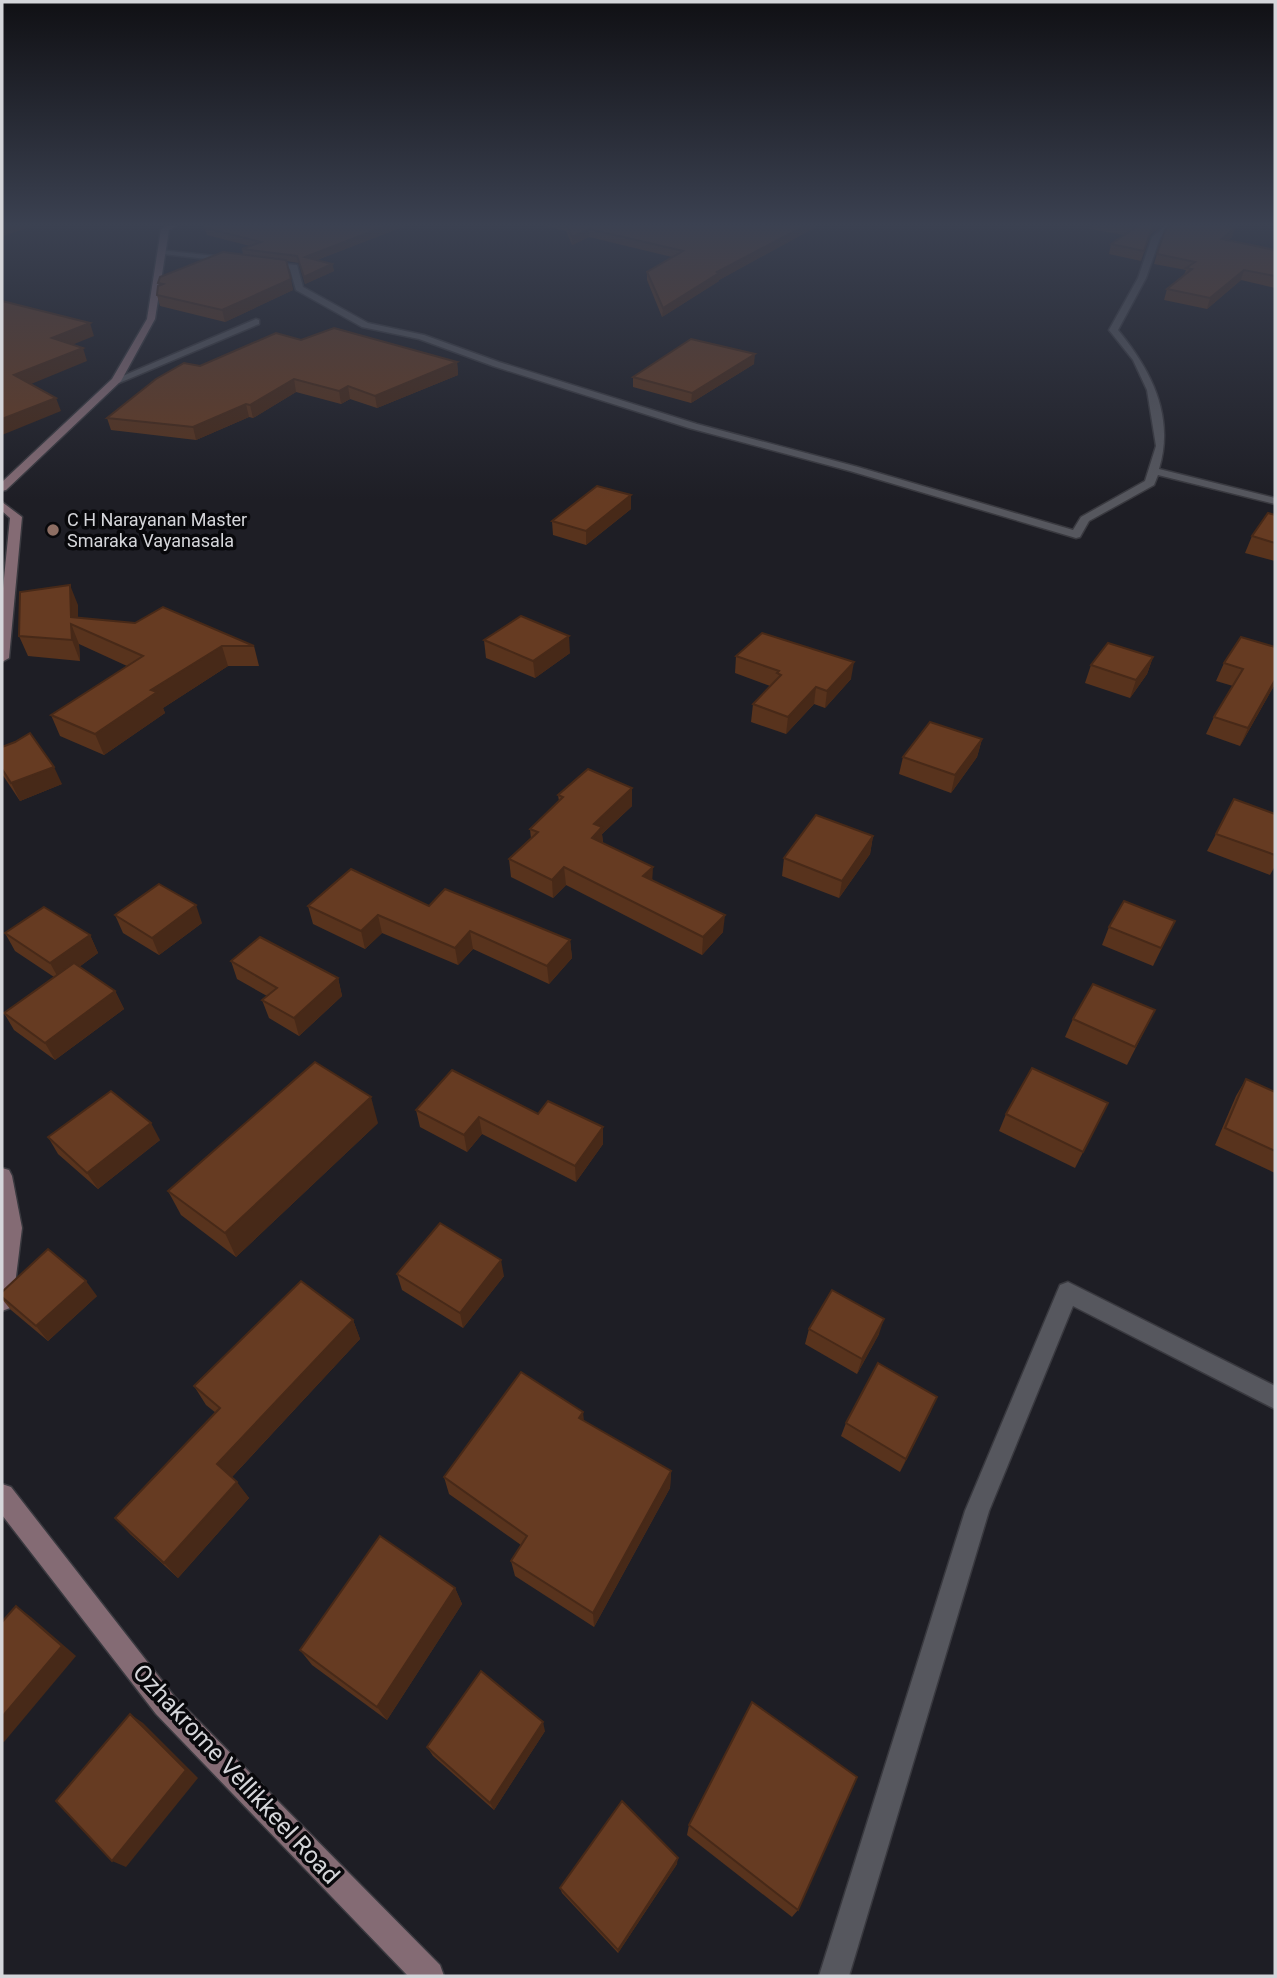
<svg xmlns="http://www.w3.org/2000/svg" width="1277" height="1978" font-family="Roboto,sans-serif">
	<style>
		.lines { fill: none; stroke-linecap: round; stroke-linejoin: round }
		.minor-casing { stroke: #39393f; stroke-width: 3 }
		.secondary-casing { stroke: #39393f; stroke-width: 3 }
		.minor { fill: #56575e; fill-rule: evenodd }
		.secondary { fill: #846b74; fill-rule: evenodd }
		.wall { fill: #58331d }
		.shaded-wall { fill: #472918 }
		.building { fill: #663b22; stroke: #472918; stroke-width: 2 }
		.education-dot { fill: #8d6e63; stroke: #08080b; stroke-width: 2.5 }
		.labels { text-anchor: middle; stroke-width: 7; stroke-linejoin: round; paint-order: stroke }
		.far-poi-label { font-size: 18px; fill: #d5d6da; stroke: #08080b; text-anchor: start }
		.near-street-label { font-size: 24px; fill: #d5d6da; stroke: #08080b }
	</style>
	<rect width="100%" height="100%" fill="#1e1e25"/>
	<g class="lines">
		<g class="minor-casing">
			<g id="minor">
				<path d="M1168 224H1176L1160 238 1146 278 1118 330C1151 370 1175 416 1159 469L1275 498V504L1158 475 1154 485 1089 521 1080 537 1076 538 850 471 689 428 493 366 419 339 362 327 296 290 290 269 260 264 264 262 297 265 303 287 368 323 424 335 499 362 697 424 858 467 1073 530 1081 517 1145 481 1156 446 1147 390 1133 360 1109 330 1138 278 1152 237Z"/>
				<path d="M160 250 233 258 237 260 233 262 163 254Z"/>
				<path d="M256 319 259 320V324L119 383 111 381Z"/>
				<path d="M1068 1282 1275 1386V1409L1073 1306 989 1511 849 1976H819L965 1511 1057 1292 1060 1285Z"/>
			</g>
		</g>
		<g class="secondary-casing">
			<g id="secondary">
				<path d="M171 224H180L169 230 155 319 121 381 6 490 2 491V482L112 379 147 319 161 229Z"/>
				<path d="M2 502 22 517 9 658 2 662V598L10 518 2 511Z"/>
				<path d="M2 1168 9 1170 12 1176 22 1228 13 1301 10 1308 2 1311Z"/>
				<path d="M2 1484 11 1487 174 1696 440 1965 444 1976H408L156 1714 2 1515Z"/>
			</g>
		</g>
		<use href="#minor" class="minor"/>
		<use href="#secondary" class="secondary"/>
	</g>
	<g class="wall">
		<path d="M203 224H410L317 260 332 264 334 271 305 284 299 263 286 261 293 290 225 322 160 306 157 295 159 286 158 283 243 255 242 249 250 246 207 235Z"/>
		<path d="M444 224H464L458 226Z"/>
		<path d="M537 224H815L814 228 719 280V281L662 317 647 280V272L672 257 589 237 572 245 566 231Z"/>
		<path d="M1091 224H1164L1150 235 1141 261 1109 254 1111 244 1124 235 1090 229Z"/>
		<path d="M1235 227 1232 237 1228 240 1275 250V288L1241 280 1207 309 1164 300 1167 289 1184 275 1186 270 1154 264 1157 254Z"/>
		<path d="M301 340 457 362 458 375 377 408 350 399 341 404 296 392 253 418 249 417 196 440 111 430 107 418 200 366Z"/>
		<path d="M754 364 691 403 633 387V377Z"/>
		<path d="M631 509 586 545 553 535 552 521Z"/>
		<path d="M1275 515V561L1245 553 1252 536Z"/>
		<path d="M78 605V618L254 646 259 666H228L163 708 165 713 104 755 60 736 51 715 127 666 79 644 80 661 28 656 19 636Z"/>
		<path d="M1241 637 1275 684 1240 746 1206 734 1214 717 1233 686 1216 681 1224 663Z"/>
		<path d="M484 640 570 653 535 678 486 658Z"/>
		<path d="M736 656 851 679 825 708 814 704 786 734 751 722 753 704 770 686 735 673Z"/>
		<path d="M1153 657 1147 674 1130 698 1085 683 1091 665Z"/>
		<path d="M982 739 977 757 951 793 899 774 903 757Z"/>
		<path d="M2 747 62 784 20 801 2 774Z"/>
		<path d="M558 795 632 806 602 834 603 843 723 932 702 955 566 885 553 898 511 877 509 859 531 839 530 829 559 801Z"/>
		<path d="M1275 814V866L1270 875 1207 851 1216 834Z"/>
		<path d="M873 836 870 854 839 898 782 876 784 858Z"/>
		<path d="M308 906H429L570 940 572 958 549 984 473 949 458 965 382 933 365 949 313 924Z"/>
		<path d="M115 915 202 923 159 955 123 933Z"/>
		<path d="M1175 921 1153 966 1102 945 1109 927Z"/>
		<path d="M5 933 90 935 98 953 79 967 115 991 124 1009 55 1060 14 1030 4 1013 54 977 15 951Z"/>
		<path d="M231 961 338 978 342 996 299 1036 269 1018 262 1000 267 996 237 979Z"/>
		<path d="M1155 1010 1127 1065 1065 1037 1073 1019Z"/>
		<path d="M1246 1079 1275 1092V1173L1215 1145 1236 1096Z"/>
		<path d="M1108 1103 1075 1168 999 1131 1006 1114Z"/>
		<path d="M416 1110 538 1114 603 1144 576 1182 482 1134 467 1152 420 1127Z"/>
		<path d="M378 1123 236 1257 181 1215 168 1191Z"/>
		<path d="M48 1137 160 1140 98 1189 58 1154Z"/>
		<path d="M397 1274 504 1276 463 1328 402 1290Z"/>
		<path d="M2 1292 97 1296 48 1341 11 1310 2 1299Z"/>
		<path d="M353 1320 360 1339 232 1477 249 1498 178 1578 130 1534 115 1518 216 1413 206 1405 194 1386Z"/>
		<path d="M809 1329 879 1334 857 1374 805 1344Z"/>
		<path d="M931 1411 900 1472 841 1436 846 1423Z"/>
		<path d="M584 1421 671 1471 670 1488 594 1627 515 1576 511 1561 521 1545 449 1494 444 1477Z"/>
		<path d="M455 1588 462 1604 387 1720 312 1665 300 1650Z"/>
		<path d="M545 1731 494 1810 433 1756 427 1747Z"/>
		<path d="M689 1825 798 1910 792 1917 687 1835Z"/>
		<path d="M677 1864 618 1953 562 1893 560 1888Z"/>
	</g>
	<g class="shaded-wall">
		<path d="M17 224H40L2 236V228Z"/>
		<path d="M391 224H410L306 264 305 257Z"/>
		<path d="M808 224H815L814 228 719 280V281L662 317 663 308 717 272Z"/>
		<path d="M1155 224H1164L1150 235 1141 261 1153 225Z"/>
		<path d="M1235 227 1232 237 1219 249 1222 239Z"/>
		<path d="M589 229V237L572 245V237Z"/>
		<path d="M332 264 334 271 305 284 304 277Z"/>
		<path d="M1244 270 1241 280 1207 309 1210 298Z"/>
		<path d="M291 279 293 290 225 322 222 310Z"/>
		<path d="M90 323 94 336 57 351 52 338Z"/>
		<path d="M83 348 87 361 19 389 14 375Z"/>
		<path d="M755 354 754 364 691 403 692 393Z"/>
		<path d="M457 362 458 375 377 408 375 396Z"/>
		<path d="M294 379 296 392 253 418 250 405Z"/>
		<path d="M348 386 350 399 341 404 339 391Z"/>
		<path d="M56 398 61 411 2 435V419Z"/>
		<path d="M246 404 249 417 196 440 193 427Z"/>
		<path d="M631 495V509L586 545V531Z"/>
		<path d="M70 585 78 605V627L71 617Z"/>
		<path d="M71 624 79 644 80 661 72 640Z"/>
		<path d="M569 636 570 653 535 678 533 661Z"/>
		<path d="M222 646 228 666 163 708 165 713 104 755 95 734 151 690Z"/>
		<path d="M1153 657 1147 674 1130 698 1136 680Z"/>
		<path d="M854 662 851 679 825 708 827 691Z"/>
		<path d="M1275 680V684L1240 746 1248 728Z"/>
		<path d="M816 687 814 704 786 734 788 717Z"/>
		<path d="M982 739 977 757 951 793 955 775Z"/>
		<path d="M54 767 62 784 20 801 11 783Z"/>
		<path d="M632 788V806L602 834 603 845 592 838 594 824Z"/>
		<path d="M873 836 870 854 839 898 842 881Z"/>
		<path d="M564 867 566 885 553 898 552 880Z"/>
		<path d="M653 867 652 885 643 876Z"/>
		<path d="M196 905 202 923 159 955 152 938Z"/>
		<path d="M378 915 382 933 365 949 361 931Z"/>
		<path d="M725 915 723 932 702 955 703 937Z"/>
		<path d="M470 931 473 949 458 965 455 948Z"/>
		<path d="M90 935 98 953 60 981 50 963Z"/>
		<path d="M570 940 572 958 549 984 547 966Z"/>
		<path d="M338 978 342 996 299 1036 294 1018Z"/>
		<path d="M115 991 124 1009 55 1060 45 1043Z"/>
		<path d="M371 1097 378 1123 236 1257 225 1233Z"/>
		<path d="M479 1117 482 1134 467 1152 464 1135Z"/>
		<path d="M151 1123 160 1140 98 1189 87 1173Z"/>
		<path d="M603 1127V1144L576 1182 575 1166Z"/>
		<path d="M501 1260 504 1276 463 1328 460 1313Z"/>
		<path d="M86 1281 97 1296 48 1341 36 1326Z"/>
		<path d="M884 1319 879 1334 857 1374 862 1359Z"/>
		<path d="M353 1320 360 1339 228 1481 217 1464Z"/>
		<path d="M937 1397 931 1411 900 1472 906 1459Z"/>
		<path d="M583 1412 585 1430 579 1418Z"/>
		<path d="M671 1471 670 1488 594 1627 593 1613Z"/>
		<path d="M237 1482 249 1498 178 1578 164 1563Z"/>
		<path d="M455 1588 462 1604 387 1720 377 1707Z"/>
		<path d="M16 1606 31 1617 76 1656 4 1742 2 1741V1717Z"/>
		<path d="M130 1714 143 1723 198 1778 126 1867 112 1861Z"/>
		<path d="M543 1722 545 1731 494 1810 490 1803Z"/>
		<path d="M678 1858 677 1864 618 1953V1950Z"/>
	</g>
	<g class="building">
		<path d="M2 224H17L2 228Z"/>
		<path d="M204 224H391L305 257 332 264 304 277 297 256 242 249 261 242 205 228Z"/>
		<path d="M566 224H808L717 272 719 273 663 308 647 272 683 251 589 229 572 237Z"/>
		<path d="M1116 224H1155L1153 225 1144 251 1111 244 1136 227Z"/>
		<path d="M1172 224H1217L1235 227 1222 239 1275 250V276L1244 270 1210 298 1167 289 1192 269 1186 268 1195 262 1157 254 1165 230Z"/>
		<path d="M223 252 286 260 291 279 222 310 157 295 158 286 163 284 158 283 160 277Z"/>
		<path d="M2 301 90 323 52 338 83 348 14 375 56 398 2 419Z"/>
		<path d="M334 328 457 362 375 396 348 386 339 391 294 379 250 405 246 404 193 427 107 418 156 379 184 363 200 366 276 333 301 340Z"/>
		<path d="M691 339 755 354 692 393 633 377Z"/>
		<path d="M597 486 631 495 586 531 552 521Z"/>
		<path d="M1268 513 1275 515V543L1252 536Z"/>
		<path d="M70 585 71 617 135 623 163 607 254 646H222L151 690 157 692 95 734 51 715 143 656 71 624 72 640 19 636 20 592Z"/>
		<path d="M521 616 569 636 533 661 484 640Z"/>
		<path d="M762 633 854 662 827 691 816 687 788 717 753 704 781 675 777 673 779 671 736 656Z"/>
		<path d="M1241 637 1275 647V680L1248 728 1214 717 1243 669 1224 663Z"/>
		<path d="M1108 643 1153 657 1136 680 1091 665Z"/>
		<path d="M930 722 982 739 955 775 903 757Z"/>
		<path d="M30 733 54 767 11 783 2 769V747L15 742Z"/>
		<path d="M588 769 632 788 594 824 602 827 592 838 653 867 643 876 725 915 703 937 564 867 552 880 509 859 538 832 530 829 563 797 558 795Z"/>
		<path d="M1234 799 1275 814V855L1216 834Z"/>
		<path d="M816 815 873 836 842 881 784 858Z"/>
		<path d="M351 869 429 906 445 889 570 940 547 966 470 931 455 948 378 915 361 931 308 906Z"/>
		<path d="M159 884 196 905 152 938 115 915Z"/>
		<path d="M1124 901 1175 921 1161 948 1109 927Z"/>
		<path d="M44 907 90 935 50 963 5 933Z"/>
		<path d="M260 937 338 978 294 1018 262 1000 277 988 231 961Z"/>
		<path d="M74 963 115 991 45 1043 4 1013Z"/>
		<path d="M1093 984 1155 1010 1135 1047 1073 1019Z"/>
		<path d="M315 1062 371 1097 225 1233 168 1191Z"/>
		<path d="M1032 1068 1108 1103 1083 1152 1006 1114Z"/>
		<path d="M452 1070 538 1114 548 1101 603 1127 575 1166 479 1117 464 1135 416 1110Z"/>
		<path d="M1246 1079 1275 1092V1151L1225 1128Z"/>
		<path d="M111 1091 151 1123 87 1173 48 1137Z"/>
		<path d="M440 1223 501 1260 460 1313 397 1274Z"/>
		<path d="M48 1249 86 1281 36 1326 2 1297V1292Z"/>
		<path d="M301 1281 353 1320 217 1464 237 1482 164 1563 115 1518 220 1408 194 1386Z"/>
		<path d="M832 1290 884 1319 862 1359 809 1329Z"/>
		<path d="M878 1363 937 1397 906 1459 846 1423Z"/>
		<path d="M521 1372 583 1412 579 1418 671 1471 593 1613 511 1561 527 1536 444 1477Z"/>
		<path d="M380 1536 455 1588 377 1707 300 1650Z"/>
		<path d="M16 1606 62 1646 2 1717V1622Z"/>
		<path d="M481 1671 543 1722 490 1803 427 1747Z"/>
		<path d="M752 1702 857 1777 798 1910 689 1825Z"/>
		<path d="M130 1714 186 1770 112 1861 56 1801Z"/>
		<path d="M622 1801 678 1858 618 1950 560 1888Z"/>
	</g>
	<linearGradient id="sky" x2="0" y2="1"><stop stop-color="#101014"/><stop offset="0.45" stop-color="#3b4151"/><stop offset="1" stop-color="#3b4151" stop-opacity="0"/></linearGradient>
	<rect width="1277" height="500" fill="url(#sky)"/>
	<circle class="education-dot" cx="53" cy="530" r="7"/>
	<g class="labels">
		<g class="far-poi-label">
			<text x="67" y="526">C H Narayanan Master<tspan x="67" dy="21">Smaraka Vayanasala</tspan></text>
		</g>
		<g class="near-street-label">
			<text transform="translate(236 1774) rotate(47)" y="8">Ozhakrome Vellikkeel Road</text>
		</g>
	</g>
	<rect width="1277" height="1978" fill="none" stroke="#d5d6da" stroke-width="7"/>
</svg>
